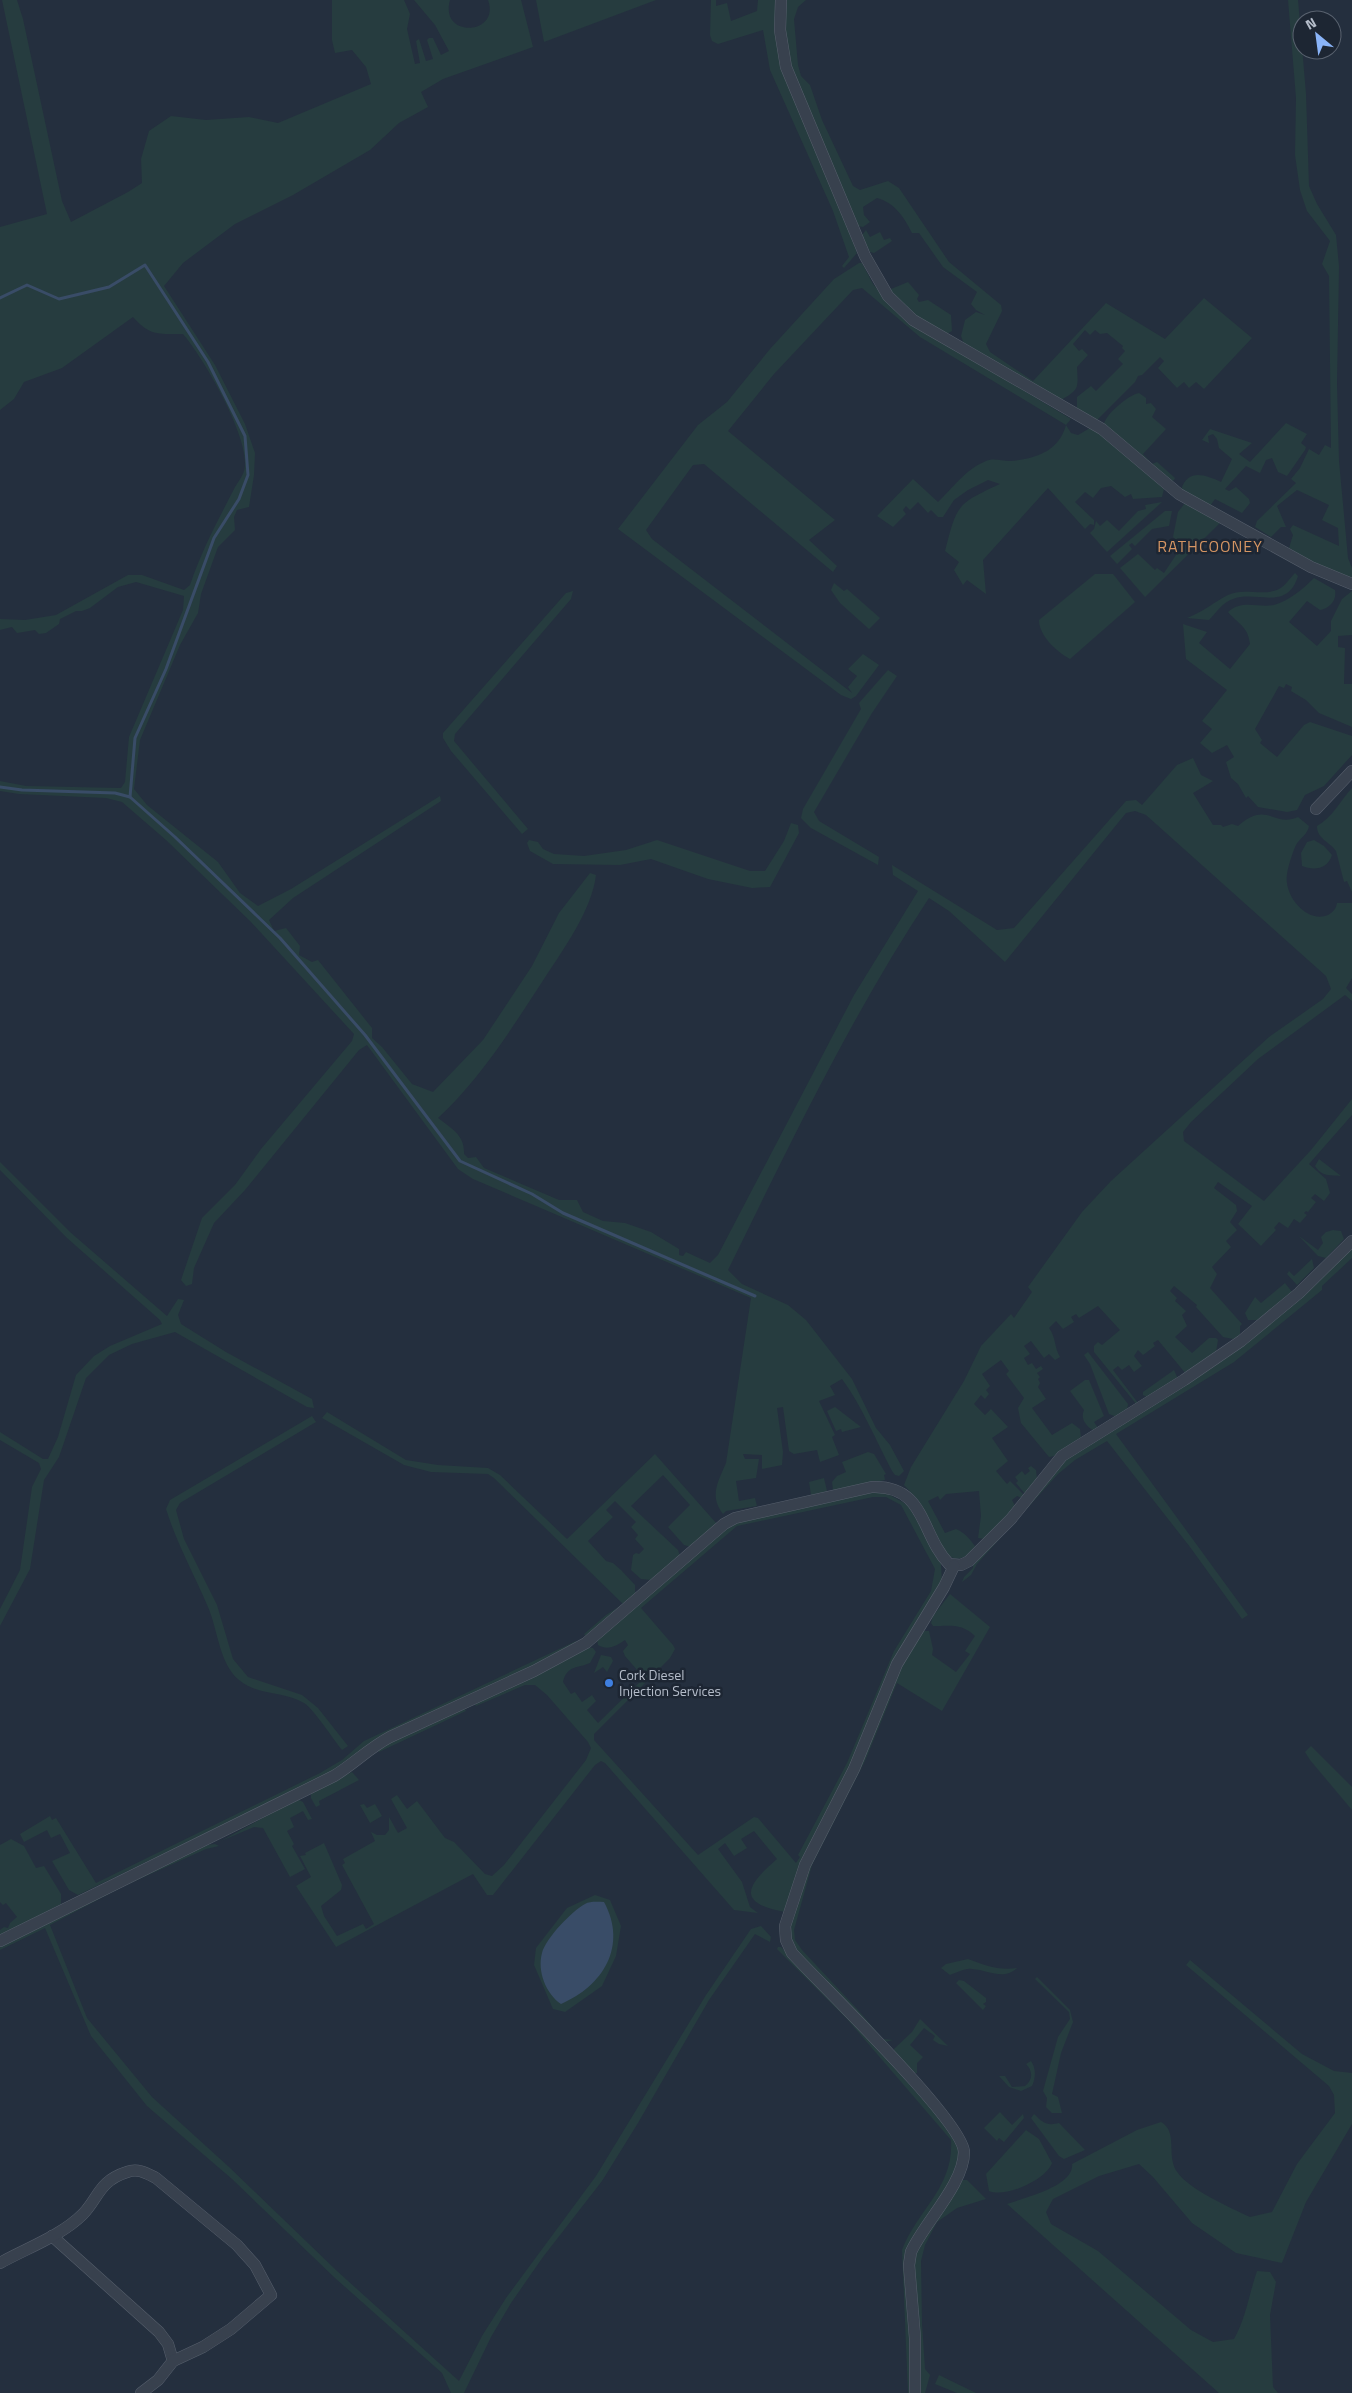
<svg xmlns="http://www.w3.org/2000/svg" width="1352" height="2393" font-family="'Titillium Web',sans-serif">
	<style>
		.green { fill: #263c3f; fill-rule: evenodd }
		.water { fill: #394c67 }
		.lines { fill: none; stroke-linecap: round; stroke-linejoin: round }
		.stream { stroke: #394c67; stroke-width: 3 }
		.minor-casing { stroke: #565f6c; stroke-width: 12 }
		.minor { stroke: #38414e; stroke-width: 11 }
		.shop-dot { fill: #3f7fe0; stroke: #1d2633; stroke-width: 2 }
		.labels { text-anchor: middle; stroke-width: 5; stroke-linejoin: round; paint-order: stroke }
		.poi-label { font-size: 14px; fill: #b4bcc9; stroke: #1d2633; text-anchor: start }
		.quarter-label { font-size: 16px; letter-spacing: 1px; fill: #d59563; stroke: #1d2633 }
	</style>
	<rect width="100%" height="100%" fill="#242f3e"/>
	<g class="green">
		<path d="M2 0H17L23 19 62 201 71 222 128 192 142 183 141 159 149 131 171 116 206 120 249 117 278 123 371 84 366 67 352 50 335 53 332 40V0H404L410 14 407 29 415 64 420 63 416 41 419 39 426 61 433 59 427 40 429 38H433L441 55 449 51 435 25 414 0H450C439 39 501 35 488 0H521L533 47 443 79 421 92 428 107 399 123 370 150 293 195 235 224 183 263 164 286 215 365 245 424 255 453 254 475 249 507 237 510 234 517 235 530 218 547 201 594 198 613 180 645 140 740 134 789 147 805 218 862 240 893 258 906 291 889 440 796 441 801 293 898 269 920 274 931 286 928 300 946 299 955 312 962 318 960 372 1028V1038L382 1047 412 1084 433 1092 483 1040 532 966 559 913 590 873 596 875C592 910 563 950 544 979 512 1028 481 1078 438 1118 451 1128 465 1135 464 1154L468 1158 476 1157 484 1168 559 1200H577L583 1212 603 1221 625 1223 651 1232 679 1249V1255L683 1256 686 1252 710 1263 718 1255 854 995 918 891 893 875 892 865 997 930 1014 928 1126 801 1136 800 1142 805 1177 765 1193 758 1201 775 1213 781 1193 793 1213 825H1221L1223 827 1232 824 1238 826C1267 800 1274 828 1298 817L1309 826C1308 834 1300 838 1296 845 1292 854 1285 874 1287 883 1289 901 1309 923 1328 915 1333 912 1336 909 1337 903H1352V978L1346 988 1352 994V1001L1345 995 1258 1059 1191 1122 1183 1132 1184 1141 1264 1201 1311 1150 1352 1099V1115L1309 1164 1326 1179 1330 1193 1324 1201 1315 1194 1311 1198 1316 1202 1308 1212 1306 1211 1304 1213 1307 1215 1300 1223 1294 1219 1288 1228 1279 1222 1274 1228 1276 1230 1261 1246 1238 1224 1252 1206 1218 1182 1214 1188 1236 1205 1237 1211 1230 1222 1237 1230 1226 1241 1231 1247 1212 1267 1217 1274 1210 1288 1242 1324 1240 1326V1335L1233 1339 1223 1337 1196 1307 1197 1305 1174 1286 1170 1291 1177 1298 1175 1301 1186 1311 1182 1315 1187 1326 1175 1337 1192 1353 1209 1338H1216L1218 1340 1216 1352 1186 1374 1158 1340 1153 1343 1155 1346 1143 1355 1138 1350 1134 1356 1142 1366 1134 1372 1129 1365 1122 1370 1118 1366 1113 1370 1138 1403 1137 1405 1094 1352V1346L1098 1342 1102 1345 1120 1330 1098 1306 1079 1318 1076 1314 1071 1317 1074 1322 1063 1329 1056 1321 1049 1328C1056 1337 1054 1347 1060 1357L1055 1360 1049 1354 1044 1358 1031 1341 1024 1346 1030 1354 1024 1358 1028 1365 1032 1363 1036 1369 1041 1366 1043 1369 1037 1373 1040 1377 1038 1379 1040 1383 1038 1387 1046 1399 1032 1408 1052 1435 1072 1423 1080 1429 1081 1437 1054 1456 1049 1457 1021 1423 1018 1408 1024 1398 1006 1374 1009 1371 1001 1360 982 1374 990 1386 986 1390 989 1394 985 1399 981 1395 974 1404 985 1415 991 1409 1008 1427 992 1438 1008 1461 996 1471 1007 1484 1010 1481 1024 1495 1022 1498 1017 1496 1012 1500 1015 1506 1013 1511 985 1539 978 1538 981 1516 979 1491 946 1494 940 1500 938 1496 928 1501 945 1533 956 1529C965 1533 969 1538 975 1546 969 1559 956 1562 945 1554L918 1500 904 1485 911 1467 964 1381 981 1346 1011 1314 1014 1318 1032 1292 1028 1287 1082 1212 1111 1181 1269 1037 1323 999 1331 989 1326 976 1146 815 1135 811 1126 813 1005 962 949 911 929 898C851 1016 790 1144 728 1270L742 1284 788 1305 806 1320 852 1379 876 1428 890 1445 904 1471 899 1476 895 1475 892 1471C876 1441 862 1406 842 1379L830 1386 835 1395 819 1401 835 1435 832 1437 839 1455 820 1462 817 1450 794 1454 789 1451 783 1407 777 1408 783 1452 782 1465 762 1469V1455L743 1454 745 1459H759L756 1478 736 1481 739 1501 755 1498 757 1506 726 1511 723 1514C709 1496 718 1482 726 1463L751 1298 473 1179 458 1169 367 1045 359 1050 245 1190 214 1223 194 1268 192 1284 186 1286 181 1280 202 1218 235 1185 261 1149 352 1041 354 1034 250 921 166 840 122 802 106 798 19 794 0 791V781L26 786 121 788 125 782 129 737 183 610 184 596 136 582 118 587 90 608 82 611H76L60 619 59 624 46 633 39 634 35 630 17 633 12 627 0 630V619L25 620 56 615 128 575H142L184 590 190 585C201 552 217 522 233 491 236 484 242 478 244 471 253 442 203 357 183 334 158 334 150 336 133 317L62 368 24 382 14 399 0 410V227L47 214Z"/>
		<path d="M536 0H656L544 42Z"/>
		<path d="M711 0H716V6L727 3 731 21 757 11 758 0H777L776 22 828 176 857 253 844 268 842 266 849 257 833 211 770 70 763 30 718 44 712 41 710 35Z"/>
		<path d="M786 0H806L798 7 794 19 798 65 801 76 810 85 822 120 853 186 860 190 888 181 899 188 949 262 1001 305 1002 311 986 344 990 352 1033 381 1106 303 1165 339 1204 298 1252 338 1204 389 1196 382 1189 388 1184 382 1177 388 1158 368 1164 361 1160 357 1142 375 1138 376 1135 382 1095 422 1077 411V397L1091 386 1096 391 1123 364 1118 359 1125 351 1122 348 1123 346 1107 333 1100 334 1095 330 1090 335 1085 330 1073 344 1079 351 1082 349 1088 355 1077 367C1078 389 1080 389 1059 401L964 344 961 336 965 320 976 312 985 315 976 310 971 304 977 292 943 267 919 233H912C904 217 895 203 877 198L863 207 864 215 870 222 863 227 858 226 790 65 784 28Z"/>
		<path d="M1288 0H1298L1306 94 1309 186 1317 204 1336 235 1339 266 1337 384 1339 461 1348 558 1352 568V580L1313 563 1289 548 1293 535 1290 529 1293 525 1339 546 1338 528 1322 520 1329 505 1297 490 1277 506 1286 527H1281L1271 537 1255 527 1257 521 1296 483 1291 479 1300 468 1309 449 1319 455 1325 445 1331 448 1329 276 1322 264 1330 241 1307 211 1300 190 1295 155 1296 98Z"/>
		<path d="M866 230 870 237 880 232 884 240 890 238 892 241 874 253 870 252 862 235Z"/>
		<path d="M859 263H862L873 284 885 299 929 334 1071 419 1066 425 1071 433 1078 435 1090 428 1103 435 1164 489 1162 497 1133 499 1131 494 1125 497 1111 486 1101 488 1093 498 1085 492 1075 502 1094 520V525L1090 524 1085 529 1048 488 983 560 986 594 967 580 963 585 954 570 959 562 945 551C957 504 957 504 1000 484L988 480 968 490 954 500 943 517H938L931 510 928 513 918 502 910 510 906 506 903 510 906 514 893 527 877 516 913 479 938 502C952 489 966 469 984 462 993 457 1000 461 1010 461 1036 459 1059 451 1066 425L920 337 862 288 853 290 774 374 728 431 835 520 809 540 837 566 833 572 704 464 693 465 646 530 652 539 852 693 848 687 857 676 848 669 863 654 879 665 856 696 851 699 841 695 618 529 698 425 727 402 770 349 834 279Z"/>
		<path d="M884 280 891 289 908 282 919 295 917 299 919 302 928 300 951 315 952 331 945 335 902 307Z"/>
		<path d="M1139 393 1146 398V404L1151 403 1156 409 1152 417 1166 429 1143 454 1152 464 1157 462 1175 478 1174 480 1172 481 1104 425C1104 415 1130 394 1139 393Z"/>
		<path d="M1286 423 1307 434 1301 443 1306 447 1305 450 1287 476 1278 472 1272 458 1266 460 1260 473 1246 466 1225 489 1229 491 1236 487 1249 499 1250 503 1242 513 1215 499 1210 506 1181 490C1188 468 1205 475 1221 482L1232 459 1219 448 1217 439 1213 434 1208 436 1209 443 1202 440 1210 429 1252 443 1239 454 1250 462Z"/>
		<path d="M1162 502 1107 552 1090 533 1094 529 1096 521 1100 526 1107 520 1119 531 1138 511 1146 509 1145 505Z"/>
		<path d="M1185 503 1221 522 1145 597 1120 568 1138 554 1155 570 1157 568 1164 573 1176 555 1173 552 1179 543 1173 537 1178 512Z"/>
		<path d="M1165 511H1172L1169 526 1152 529 1135 546 1132 543 1129 545 1132 549 1117 564 1110 556Z"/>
		<path d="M1295 573 1298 576C1287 612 1256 590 1233 599 1223 602 1216 613 1209 620L1187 618C1203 612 1214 602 1228 595 1244 587 1263 597 1279 589 1285 586 1290 578 1295 573Z"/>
		<path d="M1095 574H1113L1135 602 1070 659C1057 652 1039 636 1039 620Z"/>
		<path d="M1314 578 1335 590C1337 600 1330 608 1320 610L1307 601 1289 622 1317 646 1331 631V621L1342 599 1352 591V635L1338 636V647L1345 648 1344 684H1352V727L1319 713 1306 700 1291 691 1292 687 1286 684 1284 688 1279 686 1255 729 1262 740 1260 743 1277 757 1304 725 1310 722 1352 736V755L1324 786 1305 795 1297 810 1287 812 1258 807 1248 796 1246 798 1238 784 1231 778 1226 762 1234 757 1227 745 1212 753 1200 743 1212 729 1202 721 1227 690 1186 659 1183 624 1207 632 1199 643 1230 669 1250 644C1248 626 1238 624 1228 612 1242 599 1258 608 1274 605 1289 601 1304 588 1314 578Z"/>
		<path d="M834 583 844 591 847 589 880 618 869 629 840 603 831 590Z"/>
		<path d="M573 591 571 599 455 734 454 741 528 829 522 834 451 751 443 738V733L566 593Z"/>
		<path d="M888 670 897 676 872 713 814 812 819 821 879 857 878 865 811 828 801 818 803 809 861 709 859 703Z"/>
		<path d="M1352 788V892L1347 881 1344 882 1336 851C1329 841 1317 839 1317 826 1332 818 1340 801 1352 788Z"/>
		<path d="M791 823 798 825 799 833 770 887 752 888 708 879 651 859 620 865 553 864 530 851 527 843 529 840 538 842 543 849 554 854 584 856 626 850 657 840 750 871H765L784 841Z"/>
		<path d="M1314 840 1324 846 1332 855C1328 869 1314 871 1302 866L1301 853 1307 842Z"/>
		<path d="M1319 1159 1341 1176C1330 1175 1322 1177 1315 1166Z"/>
		<path d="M0 1162 70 1232 167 1316 178 1299 184 1300 178 1315 181 1324 226 1352 312 1399 314 1408 307 1407 175 1332 132 1344 109 1355 86 1378 59 1457 44 1480 30 1569 0 1626V1609L20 1570 32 1487 41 1469 39 1463 0 1440V1432L43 1459H48L58 1437 76 1375 94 1356 110 1346 162 1324 160 1320 67 1238 0 1170Z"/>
		<path d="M1333 1230 1341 1231 1344 1239 1326 1258 1318 1256 1299 1236 1318 1250 1323 1243 1321 1237 1326 1232Z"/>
		<path d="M1352 1247V1258L1322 1286V1290L1234 1362 1116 1434 1248 1615 1242 1619 1190 1547 1107 1441 1075 1460 1058 1474 977 1564 971 1575 962 1582 964 1577 973 1568V1563L1064 1460 1180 1387Z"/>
		<path d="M1312 1259 1314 1268 1297 1285 1287 1274 1289 1271 1294 1276Z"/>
		<path d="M1285 1283 1292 1292 1260 1320H1248L1245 1313 1255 1297 1261 1303Z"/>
		<path d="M1088 1352 1128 1404 1127 1411 1117 1417 1109 1414 1090 1364 1084 1355Z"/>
		<path d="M1174 1370 1178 1379 1149 1398 1143 1395V1392Z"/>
		<path d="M1085 1380H1089L1104 1416 1094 1422 1098 1428 1094 1431C1086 1426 1080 1419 1084 1410L1070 1391Z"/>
		<path d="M835 1407 861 1427 842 1432 841 1429 836 1431 827 1411Z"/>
		<path d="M327 1412 406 1460 438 1465 488 1468 500 1475 567 1539 655 1454 717 1524 691 1547 684 1545 668 1527 690 1505 663 1475 631 1506 678 1550 680 1556 652 1580 641 1579 631 1570 633 1555 636 1553 639 1554 644 1549 635 1539 638 1535 631 1527 636 1522 615 1501 606 1510 613 1517 588 1541 606 1561 613 1563 621 1570 635 1585V1594L587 1637 584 1634 606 1615 623 1604 494 1478 488 1474 431 1472 404 1465 322 1418Z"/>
		<path d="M312 1416 316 1422 180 1503 176 1510 184 1539 217 1605 233 1659 248 1677 302 1695 318 1708 348 1746 342 1750C333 1739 313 1708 304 1703 284 1691 258 1696 239 1680 219 1663 218 1630 208 1607 194 1574 177 1544 166 1509L170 1500Z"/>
		<path d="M868 1452 874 1454 886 1474 884 1475 885 1480 833 1490 832 1482 837 1476 846 1472 842 1462Z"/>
		<path d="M1031 1466 1036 1470 1037 1479 1025 1494 1016 1483 1018 1481 1015 1477 1022 1471 1025 1475 1030 1471 1028 1468Z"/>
		<path d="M824 1478 827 1491 811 1495 809 1482Z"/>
		<path d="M873 1492 886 1493 908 1505 941 1564 942 1583 785 1912C735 1903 747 1885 777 1859L754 1831 741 1839 747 1848 734 1856 725 1843 718 1849 742 1882 750 1907 758 1913 734 1910 605 1763 601 1761 595 1765 493 1895H487L473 1874 336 1947 296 1886 311 1877 300 1856 306 1855 305 1853 324 1843 342 1885 341 1890 321 1906 324 1916 337 1936 363 1924 366 1929 374 1924 342 1865 345 1863 343 1859 375 1841 371 1832 377 1835H385L389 1830V1817L398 1833 407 1828 391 1799 397 1795 407 1809 417 1801 445 1838 454 1842 485 1874 492 1876 504 1865 586 1760 591 1748 588 1742 547 1695 535 1685H525L476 1706 474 1702 586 1647 593 1648 596 1652 590 1663C579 1668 567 1665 563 1682L571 1694 575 1692 582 1702 592 1695 596 1701 587 1710 598 1723 644 1678 625 1656 623 1651 628 1645 625 1640C616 1646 608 1651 598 1645L597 1639 732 1524ZM873 1497H886L901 1505 935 1569 931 1591 894 1651 847 1763 798 1855 800 1857 796 1863 758 1818 754 1817 698 1855 594 1740V1734L670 1658 675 1649 673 1645 641 1608 737 1526Z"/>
		<path d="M950 1594 990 1627 942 1711 897 1683 865 1761 812 1865 794 1930 795 1940 802 1950 858 2010 883 2039 893 2040 885 2042 793 1948 789 1930 805 1875 893 1682 921 1631H929L933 1649 932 1655 956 1672 970 1654 965 1651 975 1636C962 1623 950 1626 933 1626L931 1623 933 1616Z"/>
		<path d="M576 1641 577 1645 367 1745 343 1767 78 1895 69 1890 52 1861 70 1853 60 1834 51 1838 47 1830 24 1842 20 1834 50 1816 52 1820 56 1818 96 1883 320 1773 342 1760 364 1741Z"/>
		<path d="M601 1655 611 1657 613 1661 607 1672 603 1667 594 1673Z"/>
		<path d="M464 1706 466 1711 379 1752 376 1748Z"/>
		<path d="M1311 1746 1352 1787V1810L1310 1760 1305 1752Z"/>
		<path d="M352 1772 359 1780 319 1801 320 1805 316 1807 311 1798V1792Z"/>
		<path d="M297 1799 303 1802 312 1819 308 1820 303 1811 290 1818 294 1827 287 1831 294 1844 292 1846 305 1869 290 1877 263 1828 254 1827 221 1841Z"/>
		<path d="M364 1804 367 1808 375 1804 382 1816 370 1823 360 1805Z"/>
		<path d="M11 1839 24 1846 36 1868 44 1866 61 1894V1904L2 1935 0 1934V1930L4 1927 8 1928 10 1923 17 1917 6 1903 3 1905 0 1902V1845Z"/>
		<path d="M215 1844 219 1846 206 1849 124 1886 50 1925 87 2018 152 2097 229 2167 337 2271 459 2381 482 2336 506 2298 596 2176 706 1995 751 1929 761 1926 771 1937 770 1942 755 1934 709 2000 638 2123 602 2181 543 2257 511 2303 491 2337 464 2393H451L442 2373 335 2278 232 2179 147 2106 91 2036 45 1928 0 1950V1944L206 1845Z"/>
		<path d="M595 1895 610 1900 621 1926 616 1956 602 1986 565 2012 553 2009 534 1965 536 1948 567 1908Z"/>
		<path d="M778 1947H781L850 2018 951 2131 959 2150 958 2163 947 2188 914 2237 912 2393H908L902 2250C917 2210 954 2188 951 2140L847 2019 777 1949Z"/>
		<path d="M968 1959C984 1965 999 1971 1017 1968 1003 1981 989 1970 972 1969 965 1968 956 1973 950 1975L941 1968 946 1964Z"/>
		<path d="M1190 1960 1302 2054 1334 2071 1352 2073V2124L1306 2202 1282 2263 1236 2253 1192 2223 1153 2177 1139 2164 1099 2176 1053 2199 1046 2212 1051 2224 1098 2251 1191 2330 1213 2342 1234 2339C1246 2318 1249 2294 1257 2271L1270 2272 1276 2282 1270 2315 1273 2387 1278 2393H1219L1007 2204C1024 2198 1075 2186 1072 2164L1137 2130 1161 2122C1179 2132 1165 2157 1178 2173 1190 2190 1231 2208 1250 2217L1272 2212 1297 2164 1335 2113 1334 2095 1329 2086 1186 1965Z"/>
		<path d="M1037 1977 1070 2010 1073 2022 1061 2053 1052 2094 1058 2097 1062 2113H1052L1046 2107 1047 2098 1043 2091 1058 2037 1070 2019 1069 2012 1035 1979Z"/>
		<path d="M959 1980 964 1981 986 1998V2002L983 2004 986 2006 983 2010 956 1983Z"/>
		<path d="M920 2019 948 2046 939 2044 933 2040 935 2036 924 2028 910 2045 923 2057 917 2063V2073H915L894 2053V2049L912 2032Z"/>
		<path d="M1031 2061C1036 2068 1036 2078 1032 2086L1021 2091 1009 2087 999 2076H1005L1012 2087 1025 2086C1033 2080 1033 2071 1026 2064Z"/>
		<path d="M1000 2112 1012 2125 1023 2114 1024 2118 1004 2142 999 2138 997 2141 984 2128Z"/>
		<path d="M1034 2114C1043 2123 1047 2126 1059 2123L1085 2150 1064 2159 1059 2156 1031 2118Z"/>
		<path d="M1026 2130 1039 2139 1052 2163C1046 2180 1005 2198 989 2191L986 2174Z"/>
		<path d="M962 2180H967L986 2199 957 2208 937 2222 925 2245 921 2261 922 2324 925 2369 930 2375 925 2393H919L914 2253Z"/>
		<path d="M939 2375 976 2393H957L935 2384Z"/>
	</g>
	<path class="water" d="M604 1902C628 1946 603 1986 561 2004 546 1994 537 1971 542 1953 546 1938 572 1911 585 1904 590 1901 598 1902 604 1902Z"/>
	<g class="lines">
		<g class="stream">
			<path d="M0 298 27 285 59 299 109 287 145 265 208 362 245 436 248 475 239 499 214 538 166 669 135 738 130 797"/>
			<path d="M0 787 22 790 115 793 130 797 175 837 280 938 365 1035 460 1161 532 1194 563 1213 755 1296"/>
		</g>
		<g class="minor-casing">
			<g id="minor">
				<path d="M781 0 780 30 786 67 865 256 888 296 913 320 1102 429 1179 494 1311 567 1352 584"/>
				<path d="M1316 809 1352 771"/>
				<path d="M0 1941 334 1776C354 1764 369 1748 390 1737L534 1671 586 1643 724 1524 735 1518 872 1487C926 1485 920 1534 949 1564L961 1565 969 1561 1011 1519 1062 1456 1184 1380 1241 1341 1299 1293 1352 1241"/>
				<path d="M52 2236 159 2332 168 2344 173 2361"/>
				<path d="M0 2263C27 2248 61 2236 83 2214 99 2197 99 2181 127 2172 138 2168 146 2173 156 2178L237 2245 255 2265 271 2295 231 2329 203 2347 173 2361 158 2380 141 2393"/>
				<path d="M915 2393V2338L909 2265 911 2252C924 2223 964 2184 964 2152 963 2121 820 1984 792 1953L786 1940 785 1926 805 1865 854 1769 897 1664 944 1587 954 1566"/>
			</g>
		</g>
		<use href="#minor" class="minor"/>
	</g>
	<circle class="shop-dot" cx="609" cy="1683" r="5"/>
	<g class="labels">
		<g class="poi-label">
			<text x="619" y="1680">Cork Diesel<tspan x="619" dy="16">Injection Services</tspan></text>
		</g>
		<g class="quarter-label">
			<text x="1210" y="552">RATHCOONEY</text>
		</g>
	</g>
	<g transform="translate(1317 35) rotate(331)"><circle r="24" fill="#1d2633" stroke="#59626f"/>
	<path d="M0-4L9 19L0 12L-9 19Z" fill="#8ab4f8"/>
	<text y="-8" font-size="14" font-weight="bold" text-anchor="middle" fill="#b4bcc9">N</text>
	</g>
</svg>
